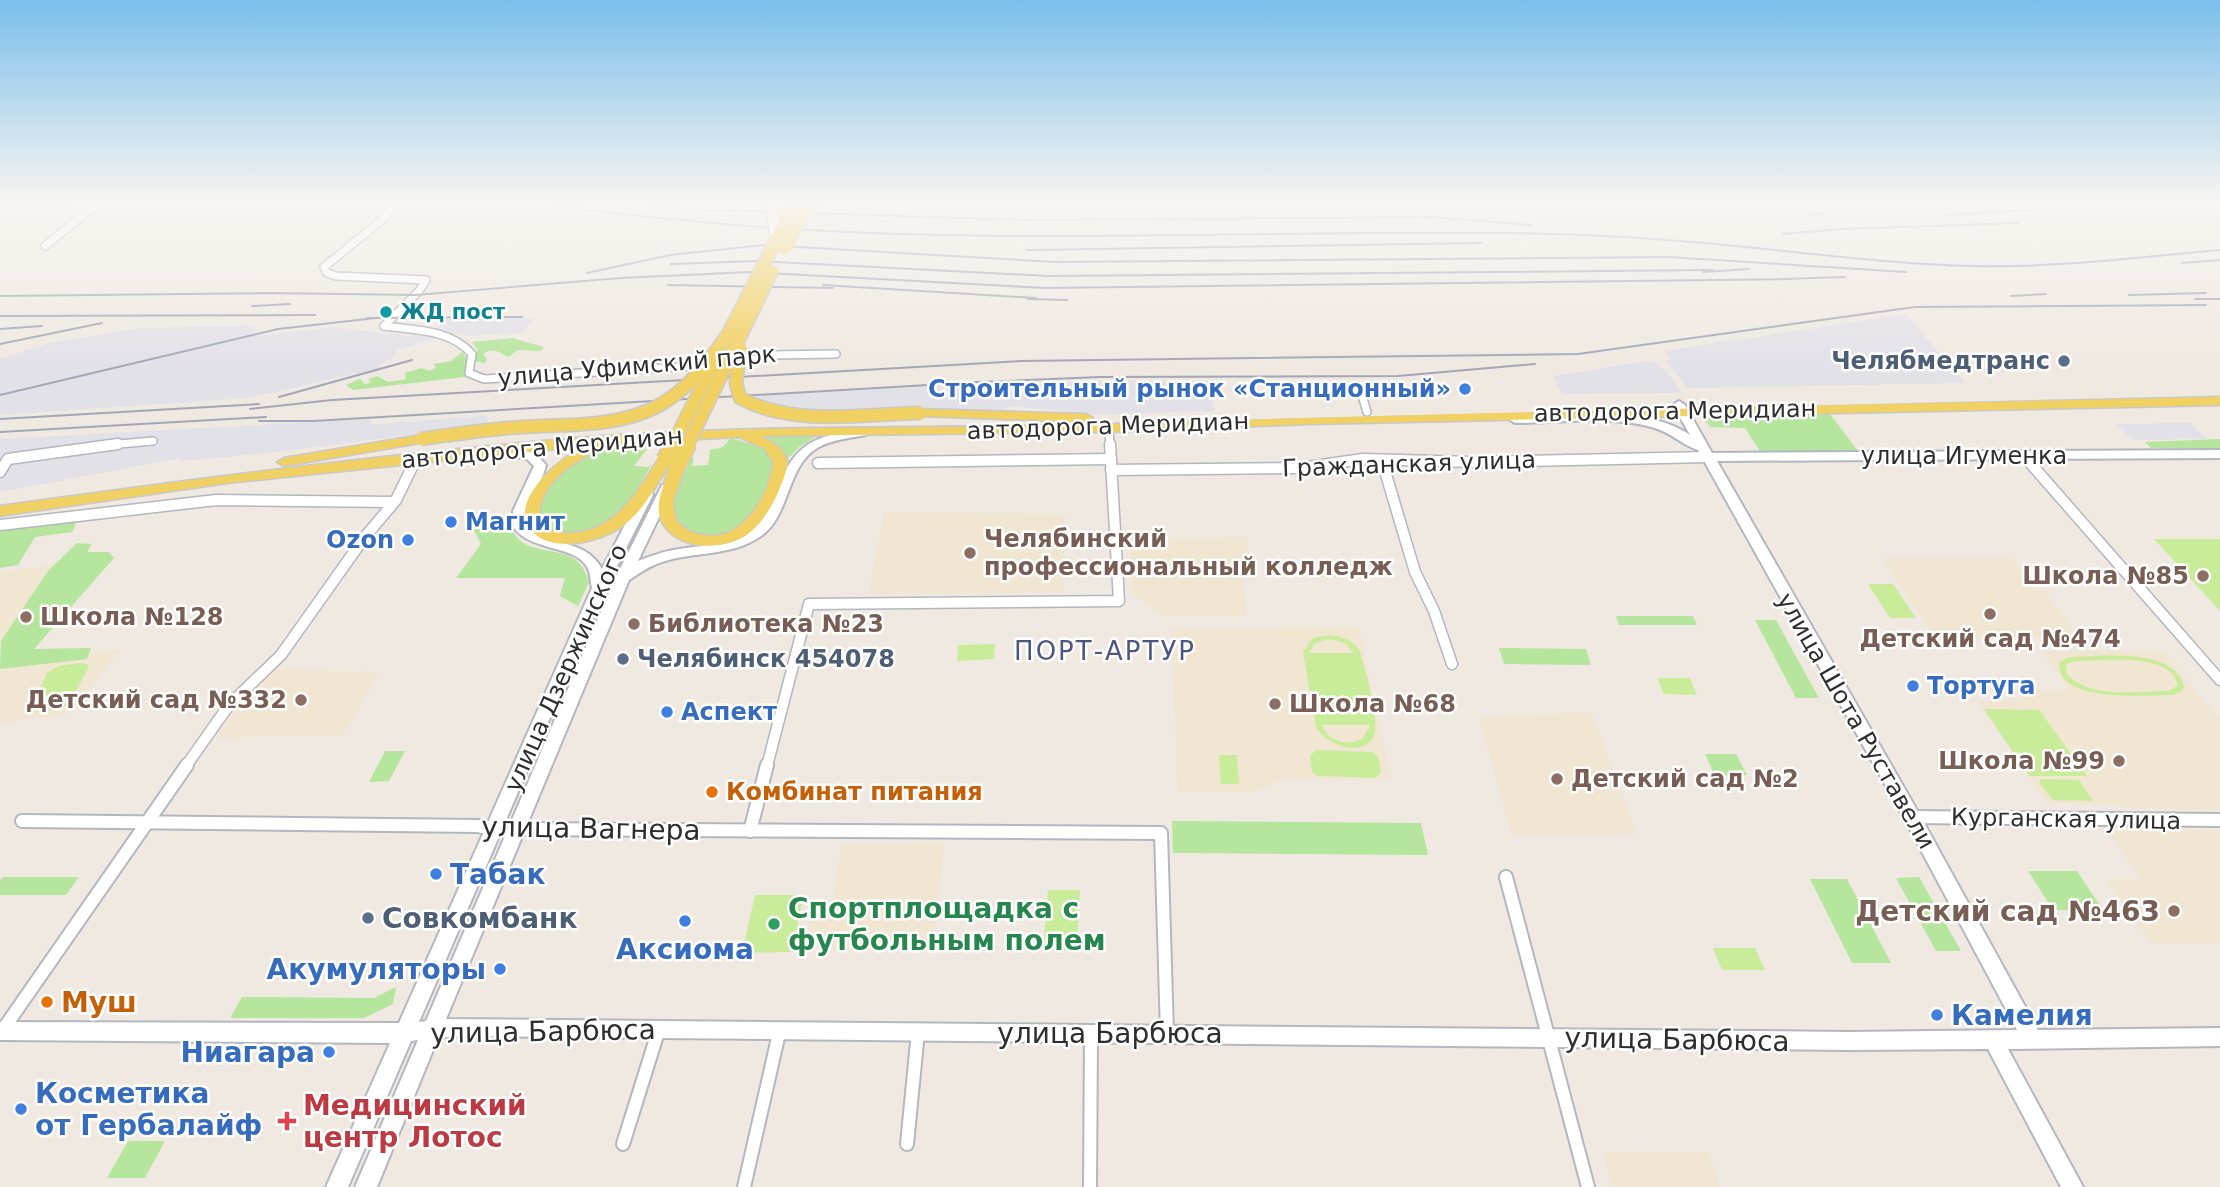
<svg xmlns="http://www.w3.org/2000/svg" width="2220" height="1187" font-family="'DejaVu Sans',sans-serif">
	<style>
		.industrial { fill: #e3e1e8 }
		.education { fill: #f0e6d1 }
		.green { fill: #b6e59e }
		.pitch { fill: #c9ec9a; fill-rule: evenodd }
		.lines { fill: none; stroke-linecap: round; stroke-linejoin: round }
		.street-far2-casing { stroke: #b4b7c1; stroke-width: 10 }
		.street-far1-casing { stroke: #b4b7c1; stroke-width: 13 }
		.street-casing { stroke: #b4b7c1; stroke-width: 16 }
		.secondary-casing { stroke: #b4b7c1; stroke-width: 4 }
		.primary-casing { stroke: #c9c9c9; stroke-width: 3 }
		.street-far2 { stroke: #fff; stroke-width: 7 }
		.street-far1 { stroke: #fff; stroke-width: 10 }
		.street { stroke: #fff; stroke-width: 12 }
		.secondary { fill: #fff; fill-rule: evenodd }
		.primary { fill: #f2d163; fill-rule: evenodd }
		.rail { stroke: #a3a6b8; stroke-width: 2 }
		.secondary-bridge-casing { stroke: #b4b7c1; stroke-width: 13; stroke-linecap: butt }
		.primary-bridge-far1-casing { stroke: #c9c9c9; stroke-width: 15; stroke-linecap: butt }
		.primary-bridge-casing { stroke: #c9c9c9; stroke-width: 19; stroke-linecap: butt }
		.secondary-bridge { stroke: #fff; stroke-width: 10 }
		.primary-bridge-far1 { stroke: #f2d163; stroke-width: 12 }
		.primary-bridge { stroke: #f2d163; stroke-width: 16 }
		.culture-dot { fill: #0f9aa8; stroke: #fff; stroke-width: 2.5 }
		.service-dot { fill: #5c6f8a; stroke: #fff; stroke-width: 2.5 }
		.shop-dot { fill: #3f7fe0; stroke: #fff; stroke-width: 2.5 }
		.education-dot { fill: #8d6e63; stroke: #fff; stroke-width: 2.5 }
		.food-dot { fill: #e8710a; stroke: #fff; stroke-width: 2.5 }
		.leisure-dot { fill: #2e9e5b; stroke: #fff; stroke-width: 2.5 }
		.health-dot { fill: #e0444e; stroke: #fff; stroke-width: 2.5 }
		.labels { text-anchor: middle; stroke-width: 5; stroke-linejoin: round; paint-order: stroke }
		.far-culture-label { font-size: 21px; font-weight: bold; fill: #0d838f; stroke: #fff; text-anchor: start }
		.service-label { font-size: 24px; font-weight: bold; fill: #4e5e75; stroke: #fff; text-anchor: end }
		.street-label { font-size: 24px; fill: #2e2e2e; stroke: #fff }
		.shop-label { font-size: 24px; font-weight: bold; fill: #366cbe; stroke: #fff; text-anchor: start }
		.education-label { font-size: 24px; font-weight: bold; fill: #785e54; stroke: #fff; text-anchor: start }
		.food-label { font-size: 24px; font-weight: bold; fill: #c56008; stroke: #fff; text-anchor: start }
		.neighbourhood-label { font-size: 26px; letter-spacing: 2px; fill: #4d5680; stroke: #fff }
		.near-street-label { font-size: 28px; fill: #2e2e2e; stroke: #fff }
		.near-shop-label { font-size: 28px; font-weight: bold; fill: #366cbe; stroke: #fff; text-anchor: start }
		.near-leisure-label { font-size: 28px; font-weight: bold; fill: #27864d; stroke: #fff; text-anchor: start }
		.near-education-label { font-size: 28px; font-weight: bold; fill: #785e54; stroke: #fff; text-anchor: end }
		.near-service-label { font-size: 28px; font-weight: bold; fill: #4e5e75; stroke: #fff; text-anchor: start }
		.near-food-label { font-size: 28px; font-weight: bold; fill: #c56008; stroke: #fff; text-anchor: start }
		.near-health-label { font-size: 28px; font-weight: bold; fill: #be3a42; stroke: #fff; text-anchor: start }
	</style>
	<rect width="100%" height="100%" fill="#efe9e1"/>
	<g class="industrial">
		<path d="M1906 314 1965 383 1688 388 1666 361 1671 358 1665 351Z"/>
		<path d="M534 318 521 333 467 336 436 329 446 319Z"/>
		<path d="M255 326 256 336 334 327 407 336 424 335 435 338 397 350 392 358 380 365V368L249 398 0 415V359L53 342 141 328Z"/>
		<path d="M1653 360 1671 377 1681 393 1563 394 1553 376Z"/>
		<path d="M1116 381H1210L1214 411 1101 415 1007 406 1006 411H787L746 397 894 388Z"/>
		<path d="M487 415 488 425 269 453 180 461 181 458 0 492V439L371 419 370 425Z"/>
		<path d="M2189 423 2207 439 2132 440 2115 424Z"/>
	</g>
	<g class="education">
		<path d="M884 512 1065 514 1063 593 869 594Z"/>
		<path d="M1246 537 1249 554 1240 556 1247 616H1164L1131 592 1130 540Z"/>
		<path d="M1882 558H2012L2037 590H2043L2080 638 1935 637Z"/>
		<path d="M67 563 10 662 121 650 68 714 0 724V572Z"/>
		<path d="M1359 627 1391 780 1283 779 1255 792H1178L1171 629Z"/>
		<path d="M2042 651 2163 652 2220 720V810L2125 808 2121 805 2047 803 1977 701H2024L2017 690H2070Z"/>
		<path d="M273 669 379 672 343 735 216 738 239 707 235 705Z"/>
		<path d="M1571 713H1592L1637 834 1512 835 1479 718Z"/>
		<path d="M2220 830V943H2151L2106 879H2142L2108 831Z"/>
		<path d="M944 843 934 945 805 947 812 904 832 903 842 845Z"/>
		<path d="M1603 1151 1708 1152 1720 1187H1613Z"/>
	</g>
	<g class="green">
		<path d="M512 338 544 347 541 351 518 350 508 357C499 352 493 347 483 354L487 360 485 363 473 361 478 350 472 342Z"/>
		<path d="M462 352 467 358 465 377 353 390 346 385 360 379 365 384 370 383 369 379 377 376 388 382 406 379 405 373 422 368 429 371 436 368 434 364 451 361Z"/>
		<path d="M1830 414 1858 451H1760L1745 428 1710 427 1702 415Z"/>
		<path d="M817 436 799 447 787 459 777 445 763 437Z"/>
		<path d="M731 438 764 448 774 459C771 477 767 500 755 515 736 538 674 550 674 509 674 492 685 473 691 458H694L692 466 708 465 710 450 723 447Z"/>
		<path d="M2220 439V448H2151L2145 442Z"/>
		<path d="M648 442 647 449 634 466 648 467 652 464 627 506 606 526 575 534 551 530 540 523C533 491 570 459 598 449 613 444 631 443 648 442Z"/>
		<path d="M484 520 507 523C511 529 518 541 525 544 554 557 578 545 589 582L578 606 560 596 565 578H456L481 544 471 524Z"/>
		<path d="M77 521 72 532 35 537 18 565 0 568V531Z"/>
		<path d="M77 543 92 544 87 552H109L114 558 34 649 91 648 87 659 0 669 1 641 48 571Z"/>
		<path d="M1616 616H1693L1697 625H1619Z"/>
		<path d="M1755 620H1776L1819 698H1796Z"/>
		<path d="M1499 648 1586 649 1591 665 1504 664Z"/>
		<path d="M385 751H405L389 781 369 782Z"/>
		<path d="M1705 754H1736L1747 775 1715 776Z"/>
		<path d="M1172 821 1421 823 1428 855 1173 853Z"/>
		<path d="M2028 871H2077L2103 910H2053Z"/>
		<path d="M3 877H79L66 895H0V881Z"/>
		<path d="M1919 877 1961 951H1936L1896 878Z"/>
		<path d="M1810 879H1847L1891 963H1852Z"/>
		<path d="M396 987 393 1004 364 1018H230L242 997 374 998Z"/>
		<path d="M128 1141H165L145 1178H107Z"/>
	</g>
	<g class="pitch">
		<path d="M2154 539H2220V611Z"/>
		<path d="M1319 564H1355L1358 576 1321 577Z"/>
		<path d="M1868 584H1893L1916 618H1890Z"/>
		<path d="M1329 635C1340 636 1351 639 1358 648 1364 658 1379 724 1375 734 1364 760 1326 745 1316 727L1303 652 1313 638ZM1328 639 1345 643 1354 653H1309L1315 643ZM1322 725H1369L1370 726 1362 739C1347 746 1328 742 1322 725Z"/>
		<path d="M995 644 994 659 957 661 958 645Z"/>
		<path d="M2069 657C2099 656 2177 647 2184 687L2182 691 2173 695C2148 695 2057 704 2059 663ZM2076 661C2102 661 2171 651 2178 685L2169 691C2138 691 2090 700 2067 674L2066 664Z"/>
		<path d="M81 663 87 664 89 667 68 705 57 710 28 712 47 673 59 666Z"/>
		<path d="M1657 678H1690L1697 695 1664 694Z"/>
		<path d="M1984 709 2039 710 2087 776H2029Z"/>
		<path d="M1316 750 1373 752 1378 756 1381 773 1375 778 1317 776 1312 772 1310 756Z"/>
		<path d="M1219 755H1237L1239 784H1221Z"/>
		<path d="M2041 779 2079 780 2093 801 2053 800 2039 783Z"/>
		<path d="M1048 890H1080L1077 951 1043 950Z"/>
		<path d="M755 895H803L793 952 742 953Z"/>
		<path d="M1713 948H1755L1765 970H1722Z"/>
	</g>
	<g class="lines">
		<g class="street-far2-casing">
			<g id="street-far2">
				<path d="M45 246 101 201"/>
				<path d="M384 326C415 330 450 329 472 354L469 373 484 379 742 363 771 355 836 354"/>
				<path d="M384 326 419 291 426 280 336 276 327 273 324 267 383 219 397 201"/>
				<path d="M1361 392 1367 412"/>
				<path d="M1109 428 1110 446"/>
				<path d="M97 446 153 441"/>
			</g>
		</g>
		<g class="street-far1-casing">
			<g id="street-far1">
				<path d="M2024 456 2220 680"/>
				<path d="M1382 461 1415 572 1434 611 1452 664"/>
				<path d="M818 463 1111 459"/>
				<path d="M1111 470 1300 468 1363 459 1471 462 1708 457"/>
				<path d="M0 472 8 459 118 444"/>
				<path d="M0 525 216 500 394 502"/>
				<path d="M186 766 229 705 281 655 364 538 396 500 416 459"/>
				<path d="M767 766 809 604 1119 601 1110 444"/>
			</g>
		</g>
		<g class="street-casing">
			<g id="street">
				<path d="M1912 817 2220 820"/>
				<path d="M22 821 478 826 493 829"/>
				<path d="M515 829 1161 833 1167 1033"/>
				<path d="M750 831 767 765"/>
				<path d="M1506 877 1588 1187"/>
				<path d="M2 1031 187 765"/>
				<path d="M623 1144 659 1029"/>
				<path d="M907 1144 918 1032"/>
				<path d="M744 1187 780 1029"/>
				<path d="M1090 1187 1091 1035"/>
			</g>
		</g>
		<g class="secondary-casing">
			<g id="secondary">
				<path d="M0 201H72L67 204 0 207Z"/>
				<path d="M1679 401 1685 405 1712 453 2220 450V458L1717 461 1918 812 2038 1030 2220 1028V1046L2008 1049 2083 1187H2061L1988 1049 1849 1050 460 1036 438 1038 377 1187H355L418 1040 411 1041 348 1187H326L390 1043 0 1040V1022L399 1023 592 588C590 581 591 573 587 567 575 545 533 552 514 528L513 511 534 466 527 459 499 454 497 451 503 447 535 453 546 465C542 486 522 503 527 526 552 548 585 538 602 569L642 492H652L653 495 605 590 419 1022 426 1021 615 579 662 485 667 484 673 488 638 561C651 556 664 551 679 549 704 545 730 545 751 530 762 523 768 511 772 500 795 445 804 439 862 428L866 429 868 432 866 435C851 438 833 439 819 447 786 465 791 515 761 536 731 557 695 551 662 562 649 566 640 573 629 580L446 1019 1849 1032 2017 1030 1906 822 1698 450C1683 445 1671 433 1655 428 1611 415 1560 423 1515 423L1509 419 1515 415C1568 416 1644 404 1690 435L1673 405Z"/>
			</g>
		</g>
		<g class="primary-casing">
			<g id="primary">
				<path d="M2220 397V405L1311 424 1109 432 761 436 779 447 787 459C788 470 783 480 779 490 772 507 762 523 748 534 724 552 675 551 661 520 656 509 660 495 664 483 667 474 670 460 680 457L685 458 687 461 673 502 676 520C682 527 689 532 699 534 739 546 770 497 773 462L765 449 739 437 605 444 604 448C576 459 535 485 540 521 547 531 556 533 568 533 617 532 636 492 660 457L665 456 672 460C658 482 645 509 624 525 600 543 542 557 527 523 514 495 564 455 585 446L227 483 0 516V506C188 480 377 455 566 439 748 423 931 430 1114 424 1482 412 1851 405 2220 397Z"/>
				<path d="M921 409 1086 414 1093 418 1086 422 916 416V410Z"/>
				<path d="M421 435 428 439 426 442 284 466 277 462 284 458Z"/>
			</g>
		</g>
		<use href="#street-far2" class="street-far2"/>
		<use href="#street-far1" class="street-far1"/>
		<use href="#street" class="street"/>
		<use href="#secondary" class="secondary"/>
		<use href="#primary" class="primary"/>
		<g class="rail">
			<path d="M535 201C602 214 670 219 737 225 994 246 1252 230 1509 233 1574 234 1639 237 1704 243 1794 251 1884 264 1975 266 2057 268 2138 257 2220 250"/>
			<path d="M610 201 667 206"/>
			<path d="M657 208 1022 220 1432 217 1531 225"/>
			<path d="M1808 215 1828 213"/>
			<path d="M1944 215 2031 210"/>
			<path d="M1783 234 1842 229 2018 223"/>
			<path d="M1027 250 1482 243"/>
			<path d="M2182 263 2220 260"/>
			<path d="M671 264 756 261 1048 276 1713 270"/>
			<path d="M1703 272 1749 269"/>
			<path d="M587 273 670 255 764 245 1055 262 1667 257 1906 272"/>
			<path d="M1782 279 1845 277"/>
			<path d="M668 285 833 288"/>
			<path d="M823 285 1036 298"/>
			<path d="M2129 295 2206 293"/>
			<path d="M0 296 269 293 415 295 621 278 750 272 1045 288 1791 279"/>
			<path d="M2011 296 2046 294"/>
			<path d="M1028 299 1067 300"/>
			<path d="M2195 299H2220"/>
			<path d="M252 306 290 304"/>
			<path d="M0 316 315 315"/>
			<path d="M367 318 522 317"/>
			<path d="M0 329 42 326"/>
			<path d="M0 344 102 323"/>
			<path d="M0 395 278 329 376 318"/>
			<path d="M279 397 412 360"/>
			<path d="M250 409 332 400 1021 361 1578 354 1915 307 2206 305"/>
			<path d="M0 419 259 404"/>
			<path d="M259 421H313L979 382 1100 377 1398 376 1535 364"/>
			<path d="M0 432 266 417"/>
		</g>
		<g class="secondary-bridge-casing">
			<path id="secondary-bridge" d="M764 201 772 209 775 233"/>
		</g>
		<g class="primary-bridge-far1-casing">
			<g id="primary-bridge-far1">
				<path d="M784 248 806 209 814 201"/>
				<path d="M724 342 796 201"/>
				<path d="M740 347 736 383 740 398C793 427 863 414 921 413"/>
				<path d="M421 439C454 434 488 429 522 427 567 424 616 428 658 406 688 390 709 361 728 334"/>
				<path d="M672 446 714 362"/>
				<path d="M687 446 772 271"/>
			</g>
		</g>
		<g class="primary-bridge-casing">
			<g id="primary-bridge">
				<path d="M665 460 673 444"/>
				<path d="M680 461 688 444"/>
			</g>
		</g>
		<use href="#secondary-bridge" class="secondary-bridge"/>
		<use href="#primary-bridge-far1" class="primary-bridge-far1"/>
		<use href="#primary-bridge" class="primary-bridge"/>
	</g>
	<linearGradient id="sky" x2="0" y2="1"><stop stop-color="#7abfeb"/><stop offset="0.55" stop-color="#f8f5f2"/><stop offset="1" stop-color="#f8f5f2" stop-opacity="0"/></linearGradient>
	<rect width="2220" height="367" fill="url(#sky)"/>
	<circle class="culture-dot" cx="386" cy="312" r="7"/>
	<g class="service-dot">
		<circle cx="2064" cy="361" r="7"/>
		<circle cx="623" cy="659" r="7"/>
		<circle cx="368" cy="918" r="7"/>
	</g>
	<g class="shop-dot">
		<circle cx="1465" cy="389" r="7"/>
		<circle cx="451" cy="522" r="7"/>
		<circle cx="408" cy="540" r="7"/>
		<circle cx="1913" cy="686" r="7"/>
		<circle cx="667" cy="712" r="7"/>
		<circle cx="436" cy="874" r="7"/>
		<circle cx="685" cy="921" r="7"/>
		<circle cx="500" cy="969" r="7"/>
		<circle cx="1937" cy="1015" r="7"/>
		<circle cx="329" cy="1052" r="7"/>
		<circle cx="21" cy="1109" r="7"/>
	</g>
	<g class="education-dot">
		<circle cx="970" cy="553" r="7"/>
		<circle cx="2203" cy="576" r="7"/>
		<circle cx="1990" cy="614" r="7"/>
		<circle cx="26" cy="617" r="7"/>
		<circle cx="634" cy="624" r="7"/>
		<circle cx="301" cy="700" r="7"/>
		<circle cx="1275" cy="704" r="7"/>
		<circle cx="2119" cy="761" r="7"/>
		<circle cx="1557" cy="779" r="7"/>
		<circle cx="2174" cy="911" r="7"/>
	</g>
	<g class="food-dot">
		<circle cx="712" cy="792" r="7"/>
		<circle cx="47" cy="1002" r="7"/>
	</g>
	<circle class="leisure-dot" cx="774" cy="924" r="7"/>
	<path class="health-dot" d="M283.5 1110.5h7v7h7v7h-7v7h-7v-7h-7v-7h7z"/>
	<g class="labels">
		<g class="far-culture-label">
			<text x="400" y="319">ЖД пост</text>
		</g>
		<g class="service-label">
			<text x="2050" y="369">Челябмедтранс</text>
			<text x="637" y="667" text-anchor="start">Челябинск 454078</text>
		</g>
		<g class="street-label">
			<text transform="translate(637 366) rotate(-5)" y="8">улица Уфимский парк</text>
			<text transform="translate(1675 411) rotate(-1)" y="8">автодорога Меридиан</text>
			<text transform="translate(1108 426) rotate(-2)" y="8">автодорога Меридиан</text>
			<text transform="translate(542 448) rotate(-5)" y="8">автодорога Меридиан</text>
			<text x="1964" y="464">улица Игуменка</text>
			<text transform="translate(1409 464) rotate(-2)" y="8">Гражданская улица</text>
			<text transform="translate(566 668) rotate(-66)" y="8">улица Дзержинского</text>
			<text transform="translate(1856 721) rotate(60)" y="8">улица Шота Руставели</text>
			<text transform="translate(2066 819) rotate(1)" y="8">Курганская улица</text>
		</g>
		<g class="shop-label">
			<text x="1451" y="397" text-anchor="end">Строительный рынок «Станционный»</text>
			<text x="465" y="530">Магнит</text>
			<text x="394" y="548" text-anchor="end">Ozon</text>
			<text x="1927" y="694">Тортуга</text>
			<text x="681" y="720">Аспект</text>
		</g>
		<g class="education-label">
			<text x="984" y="547">Челябинский<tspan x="984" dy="28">профессиональный колледж</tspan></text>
			<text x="2189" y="584" text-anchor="end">Школа №85</text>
			<text x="40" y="625">Школа №128</text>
			<text x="648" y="632">Библиотека №23</text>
			<text x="1990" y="647" text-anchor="middle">Детский сад №474</text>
			<text x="287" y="708" text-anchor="end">Детский cад №332</text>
			<text x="1289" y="712">Школа №68</text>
			<text x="2105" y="769" text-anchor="end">Школа №99</text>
			<text x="1571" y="787">Детский сад №2</text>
		</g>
		<g class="food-label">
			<text x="726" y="800">Комбинат питания</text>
		</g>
		<g class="neighbourhood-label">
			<text x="1105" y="660">ПОРТ-АРТУР</text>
		</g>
		<g class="near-street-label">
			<text transform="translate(591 828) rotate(1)" y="10">улица Вагнера</text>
			<text transform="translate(543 1031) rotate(-1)" y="10">улица Барбюса</text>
			<text x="1110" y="1043">улица Барбюса</text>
			<text transform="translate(1677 1039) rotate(1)" y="10">улица Барбюса</text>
		</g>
		<g class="near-shop-label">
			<text x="450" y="884">Табак</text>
			<text x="685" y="959" text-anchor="middle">Аксиома</text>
			<text x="486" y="979" text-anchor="end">Акумуляторы</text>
			<text x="1951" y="1025">Камелия</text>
			<text x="315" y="1062" text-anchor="end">Ниагара</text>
			<text x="35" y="1103">Косметика<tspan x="35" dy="32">от Гербалайф</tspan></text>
		</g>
		<g class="near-leisure-label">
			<text x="788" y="918">Спортплощадка с<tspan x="788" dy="32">футбольным полем</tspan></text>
		</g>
		<g class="near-education-label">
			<text x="2160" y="921">Детский сад №463</text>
		</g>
		<g class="near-service-label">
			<text x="382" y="928">Совкомбанк</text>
		</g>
		<g class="near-food-label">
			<text x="61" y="1012">Муш</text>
		</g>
		<g class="near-health-label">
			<text x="303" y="1115">Медицинский<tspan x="303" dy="32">центр Лотос</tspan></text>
		</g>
	</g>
</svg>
